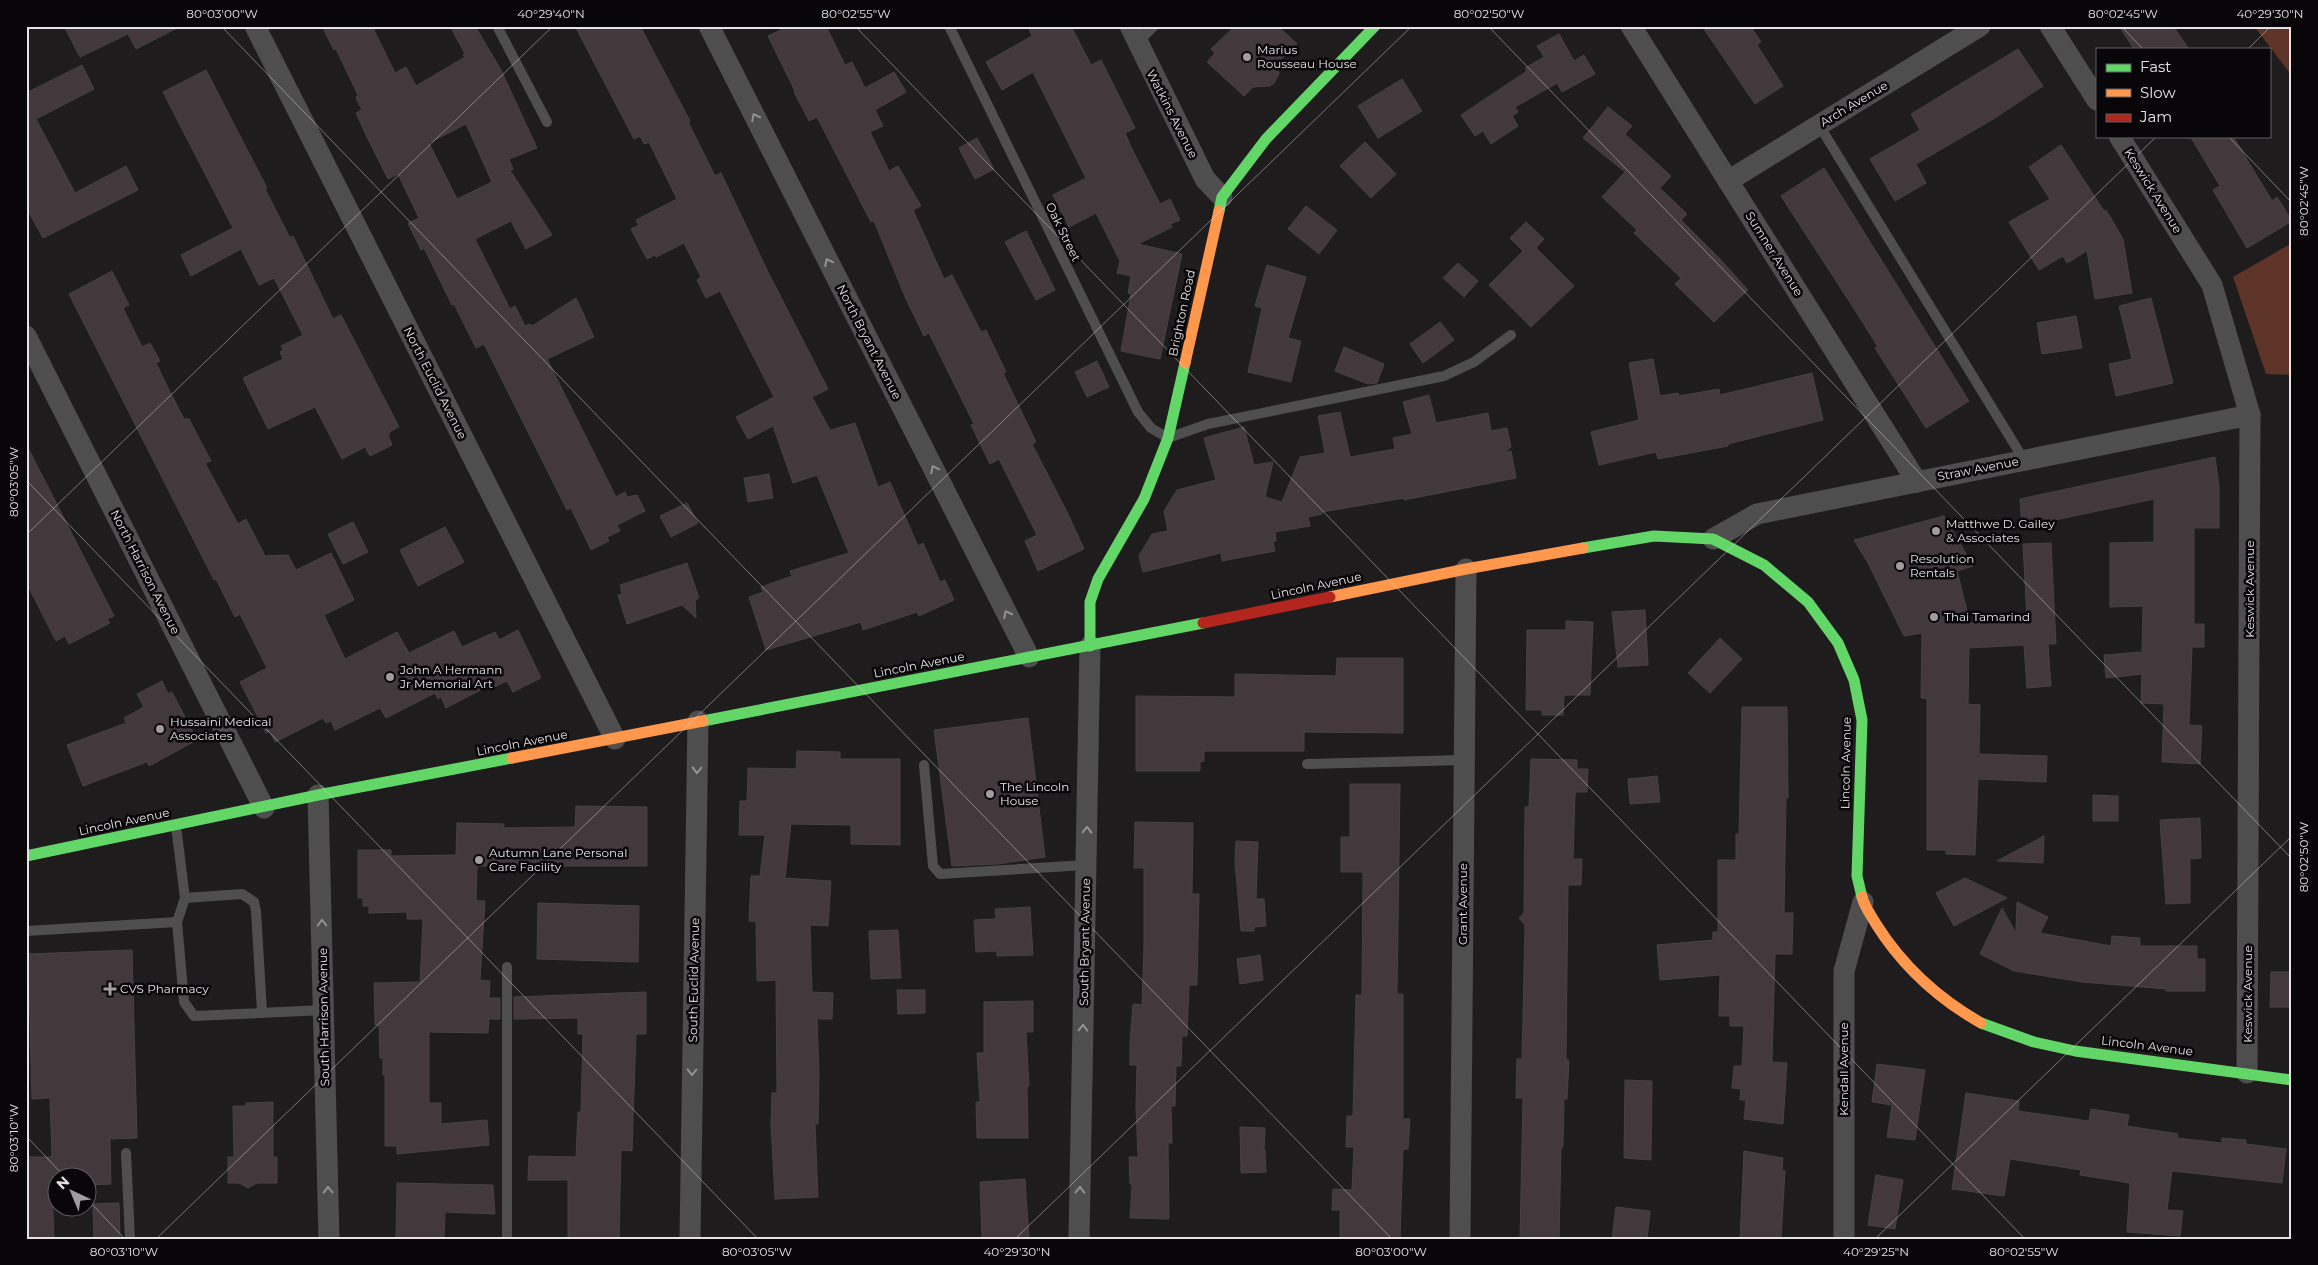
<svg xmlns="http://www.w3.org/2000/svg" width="2318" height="1265" font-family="Montserrat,sans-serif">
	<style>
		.forest { fill: #5e3328 }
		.building { fill: #43383b; stroke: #464244; fill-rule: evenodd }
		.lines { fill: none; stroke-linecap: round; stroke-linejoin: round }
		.lane { stroke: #4f4e4f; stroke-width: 10 }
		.street { stroke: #4f4e4f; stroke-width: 21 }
		.fast { stroke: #63d668; stroke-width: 11 }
		.slow { stroke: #ff974d; stroke-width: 11 }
		.jam { stroke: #b3261e; stroke-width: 11 }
		.oneway { stroke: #939192 }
		.ticks { fill: none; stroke: #e7e3e5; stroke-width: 1; stroke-opacity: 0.45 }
		.poi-dot { fill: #a19d9f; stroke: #080608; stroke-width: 2 }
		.labels { text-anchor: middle; stroke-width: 5; stroke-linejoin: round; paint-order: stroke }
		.poi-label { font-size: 12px; fill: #e7e3e5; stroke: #080608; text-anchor: start }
		.street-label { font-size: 12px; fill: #e7e3e5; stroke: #080608 }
		.neatline { fill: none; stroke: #e7e3e5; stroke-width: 2 }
		.ticks-label { font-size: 12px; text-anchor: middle; fill: #e7e3e5 }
	</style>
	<rect width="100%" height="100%" fill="#1f1c1e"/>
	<g class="forest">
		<path d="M2254 26H2292V76Z"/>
		<path d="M2292 243V375L2266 374 2233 277Z"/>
	</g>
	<g class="building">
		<path d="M64 26H181L136 49 128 34 80 57Z"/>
		<path d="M322 26H372L395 73 406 67 416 86 465 57 463 55 465 54 450 26H475L501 70 537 148 509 159 513 169 510 170 552 235 526 249 511 221 475 239 510 309 515 306 525 326 530 324 532 326 576 298 594 337 547 359 616 497 625 492 627 497 637 495 645 511 617 525 620 531 607 537 609 541 591 550 571 508 567 510 484 344 476 348 454 304 452 305 429 258 424 248 421 250 408 223 419 218 398 174 388 179 368 139 356 113 362 110 356 98 358 95 336 49 334 50ZM466 124 492 182 457 199 429 143Z"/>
		<path d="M575 26H640L690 121 688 122 715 176 721 173 768 272 828 389 812 397 830 430 855 423 878 487 890 482 918 546 923 543 940 582 945 580 954 600 919 616 917 612 863 630 861 622 766 650 749 597 763 592 761 587 792 576 790 571 849 553 817 475 793 483 773 426 748 439 736 417 774 397 720 291 706 298 697 280 701 277 684 243 656 257 655 255 647 259 631 229 639 225 636 220 677 199 649 142 644 144 640 136 634 139Z"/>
		<path d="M789 26H826L845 65 852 62 865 88 894 72 906 92 875 110 883 126 870 132 889 171 898 166 921 206 913 210 944 279 952 275 981 332 986 330 1006 372 1003 373 1036 442 1032 444 1067 512 1084 549 1038 571 1025 541 1037 535 999 459 990 464 971 425 974 424 929 333 924 336 906 299 874 221 871 222 817 117 809 121 794 92 795 91 768 36Z"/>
		<path d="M1028 26H1071L1091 65 1101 60 1135 128 1125 133 1131 147 1160 204 1170 199 1180 220 1170 224 1172 227 1138 244 1182 254 1160 359 1121 351 1131 294 1128 293 1131 276 1117 273 1120 261 1096 213 1069 227 1053 195 1086 178 1033 72 1002 90 986 62 1032 36Z"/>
		<path d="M1235 26H1278L1297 44 1277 63 1279 74 1274 83 1270 86 1253 87 1244 96 1207 62 1215 53 1211 49Z"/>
		<path d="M1702 26H1750L1761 42 1757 45 1783 86 1755 104Z"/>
		<path d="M2119 26H2173L2189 49H2134Z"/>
		<path d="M1559 34 1574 61 1584 55 1595 74 1562 92 1557 83 1515 107 1518 112 1512 116 1518 126 1491 144 1483 131 1475 136 1461 115 1527 71 1525 68 1544 57 1537 46Z"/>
		<path d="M2018 49 2043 86 1995 118 1916 164 1926 183 1895 201 1870 159 1920 130 1911 114Z"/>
		<path d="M82 65 94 89 36 119 75 193 126 166 138 190 43 238 26 207V93Z"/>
		<path d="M206 70 267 188 265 189 290 238 293 236 333 319 341 315 399 427 389 432 390 434 388 435 392 445 370 456 365 447 342 459 315 407 268 429 243 378 283 359 280 352 283 350 281 346 303 335 274 278 259 285 241 249 191 276 181 255 233 228 163 92Z"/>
		<path d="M1402 79 1422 111 1378 138 1358 106Z"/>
		<path d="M1608 107 1632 126 1625 134 1671 176 1660 188 1687 214 1681 220 1719 258 1748 290 1714 322 1675 284 1681 278 1634 233 1637 230 1602 197 1625 172 1583 138Z"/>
		<path d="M2190 136H2233L2272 201 2277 197 2292 221 2247 248 2213 190 2220 186Z"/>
		<path d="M977 138 994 169 975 179 959 148Z"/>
		<path d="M1365 142 1396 174 1371 198 1340 166Z"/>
		<path d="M2061 145 2104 211 2106 210 2123 239 2132 293 2095 299 2087 251 2067 263 2063 256 2039 270 2009 222 2050 199 2029 167Z"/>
		<path d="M1824 168 1969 401 1926 428 1875 348 1878 347 1860 318 1781 196Z"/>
		<path d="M1306 206 1337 230 1319 254 1288 229Z"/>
		<path d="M1526 222 1544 239 1536 248 1574 286 1531 327 1489 285 1523 251 1510 238Z"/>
		<path d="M1026 231 1055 290 1036 300 1005 242Z"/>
		<path d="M1458 263 1478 281 1464 297 1443 278Z"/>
		<path d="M1267 265 1306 277 1288 338 1301 341 1291 382 1248 372 1262 308 1255 306Z"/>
		<path d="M112 271 129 305 123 308 142 347 150 343 160 361 156 363 166 384 184 419H189L211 461 205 463 238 524 246 519 265 556 288 555 296 570 331 553 354 600 324 615 345 659 397 632 409 653 454 631 462 647 495 632 499 640 518 630 541 678 513 692 507 681 492 688 490 685 446 708 441 697 438 699 435 693 386 718 380 708 335 730 331 721 326 723 323 718 275 742 270 731 266 733 240 682 267 668 240 614 235 617 216 579 214 580 69 294Z"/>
		<path d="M2151 298 2173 383 2116 396 2109 364 2132 359 2119 306Z"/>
		<path d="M2076 316 2082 348 2042 354 2037 323Z"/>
		<path d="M1440 322 1454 340 1423 363 1410 344Z"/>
		<path d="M1344 347 1384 364 1377 383 1368 384 1335 371Z"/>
		<path d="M1653 359 1660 396 1678 393 1679 396 1719 389 1720 395 1812 373 1823 420 1728 444V446L1658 459 1656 452 1599 465 1591 432 1639 420 1629 363Z"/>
		<path d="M1097 361 1109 387 1087 397 1075 372Z"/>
		<path d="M1429 395 1436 423 1488 413 1491 431 1507 428 1511 447 1503 453 1511 451 1516 478 1404 500V498L1322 512V514L1308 517 1310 526 1275 532 1276 541 1273 542 1275 551 1222 561 1221 553 1143 572 1139 556 1152 534 1168 531 1164 511 1177 490 1216 480 1204 438 1244 427 1254 465 1273 462 1265 497 1282 502 1300 457 1325 453 1318 416 1340 412 1350 457 1395 449 1393 438 1412 434 1403 402Z"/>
		<path d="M26 444 114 616 107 619 110 623 69 644 65 636 56 641 26 582Z"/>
		<path d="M2215 457 2219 487V528H2194V624H2204V647H2192L2189 725 2202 726 2200 764 2162 762 2164 704 2141 703 2142 674 2106 678 2104 655 2142 652 2143 606 2110 607V543L2154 542V499L2022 527 2020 499Z"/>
		<path d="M769 474 773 498 748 502 744 478Z"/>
		<path d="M687 503 698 523 671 537 660 516Z"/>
		<path d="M1944 516 1973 566 1957 571 1970 623 2027 620 2023 544 2051 543 2056 644H2048L2051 686 2027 688 2024 645 1969 648 1968 704 1980 705 1979 754 2047 756 2046 782 1978 779 1975 855 1946 854V850H1927V699L1921 698 1922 633 1904 636 1868 563 1854 540Z"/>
		<path d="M353 522 368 552 343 564 328 534Z"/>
		<path d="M445 527 464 562 418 586 400 550Z"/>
		<path d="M687 563 699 598 695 600 696 618 682 605 627 624 618 595 622 594 620 585Z"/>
		<path d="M1645 610 1648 665 1618 667 1612 612Z"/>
		<path d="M1566 621 1593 622 1590 695H1564L1563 715H1542V710H1526L1527 630H1566Z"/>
		<path d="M1720 638 1742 659 1710 693 1688 673Z"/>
		<path d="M1337 658H1403V733L1304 732V751H1204V761L1200 762V771H1136V696L1235 697V674L1336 676Z"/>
		<path d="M162 681 168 694 172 692 197 740 149 766 147 762 83 786 67 745 126 723 124 718 144 707 137 694Z"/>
		<path d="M1742 707H1787L1788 798H1786L1784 913H1793L1792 954H1775L1772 1062 1787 1063 1783 1124 1744 1119 1746 1100H1740L1741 1089 1732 1088 1734 1066H1742L1744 1026H1730V1016H1719L1720 975 1660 980 1657 945 1713 940V932H1718V860H1736V834H1739Z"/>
		<path d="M1028 718 1045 857 998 864 952 866 934 730Z"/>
		<path d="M797 751 840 752V759H900V845L851 844V825L791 824 785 878 831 881 828 926 810 925 812 992 833 993 832 1019H817L819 1073 818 1124H815L818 1197 775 1199 771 1123 772 1093H777L776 980 757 981 756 921H749L751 876H760L765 835H739L740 801H747L748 768 796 769Z"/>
		<path d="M1531 759 1577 760V769H1588L1587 792H1576L1575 795 1573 859H1582L1581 885H1568L1566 1060H1569L1567 1099H1564L1563 1147H1561L1559 1239H1520L1523 1098H1516L1517 1059H1522L1525 925 1519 918 1524 913 1525 807H1529Z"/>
		<path d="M1657 776 1660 802 1630 804 1628 779Z"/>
		<path d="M1350 784H1400L1397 994H1403V1119H1410L1408 1149H1403L1400 1239H1340V1210H1332L1333 1189 1352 1190 1354 1147H1346L1347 1116H1353L1356 995H1362L1363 872H1341V837H1350Z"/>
		<path d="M2093 795 2118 796V821H2093Z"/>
		<path d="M576 806 647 807V866H477L476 901H485L480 980 490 981 489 998H500V1019H489L488 1033 429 1032V1103H441V1124L487 1120 489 1145 397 1154V1146H385V1075H383V1058H380L379 1025H375L374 983 420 982 423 919H407V912L369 913V906H363V898H358V850H391V856L456 855 457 823 504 824 503 828 575 827Z"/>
		<path d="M2200 818 2201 858 2190 859V903L2166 904 2160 820Z"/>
		<path d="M1135 822 1193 823 1192 894H1199L1197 985H1189L1187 1036H1182L1181 1066H1176L1175 1106H1171L1172 1143H1168L1169 1219 1130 1218 1132 1184H1130L1129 1157H1138L1136 1105 1137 1065H1130V1042L1133 1004 1142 1005 1144 945V868H1134Z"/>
		<path d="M2044 836 2043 863 1997 861Z"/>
		<path d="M1236 841 1258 842 1256 899H1264L1266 926 1254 927V931H1241L1235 862Z"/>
		<path d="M1965 878 2007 898 1954 926 1936 893Z"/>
		<path d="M2017 902 2048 917 2040 933 2111 946 2112 936 2140 938V946H2197V959H2205V991H2166V989L2082 982 2014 971 1980 954 2002 908 2016 933Z"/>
		<path d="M538 903 639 906 638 962 537 959Z"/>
		<path d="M1030 907 1033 955 997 956V951L976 952 974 920 996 919 995 909Z"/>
		<path d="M898 930 901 978 871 979 869 931Z"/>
		<path d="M132 950 137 1138 110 1139 111 1184 88 1185V1178H58V1186H52L54 1239H26V1157H52L50 1098 32 1099 28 954Z"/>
		<path d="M1260 955 1263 980 1240 984 1237 959Z"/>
		<path d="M2271 972H2292V1007H2270Z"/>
		<path d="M897 990H925V1013L898 1014Z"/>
		<path d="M646 992V1034H636L632 1151 621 1150 619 1239H568V1180H528L529 1156 576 1157 578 1112H581L583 1034H578V1018L514 1019V997Z"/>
		<path d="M1033 1001V1032H1026L1029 1086H1027L1028 1138H977L976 1102H980L977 1053H984V1002Z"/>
		<path d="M1877 1064 1925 1070 1915 1140 1887 1137 1892 1105 1872 1102Z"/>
		<path d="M1625 1080 1652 1081 1651 1160 1624 1158Z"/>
		<path d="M1966 1093 2019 1101 2018 1111 2089 1121 2091 1109 2129 1115 2127 1126 2178 1134 2177 1138 2222 1143V1138L2246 1140V1144L2286 1149 2282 1183 2172 1171 2167 1210 2183 1211 2180 1236 2127 1232 2130 1183 2080 1175 2081 1170 2010 1159 2004 1196 1952 1189Z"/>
		<path d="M273 1102V1157H277V1183H257L248 1188 239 1183H228V1157H234L233 1106H246V1103Z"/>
		<path d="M1240 1127 1265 1128 1264 1150H1265L1266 1172 1241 1173Z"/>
		<path d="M1744 1151 1783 1158 1782 1171H1785L1781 1239H1740Z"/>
		<path d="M1876 1175 1903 1180 1895 1229 1868 1225Z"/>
		<path d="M1025 1179 1029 1239H982L980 1182Z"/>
		<path d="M397 1183 493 1185 495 1214 445 1212 444 1239H396Z"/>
		<path d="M119 1203 120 1239H94L93 1204Z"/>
		<path d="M1616 1207 1650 1211 1647 1239H1612Z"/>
	</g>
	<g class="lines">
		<g class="lane">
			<path d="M497 26 547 122"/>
			<path d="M949 26 1138 412 1151 428 1168 438 1208 424 1444 376 1474 362 1511 335"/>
			<path d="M1137 43 1154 26"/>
			<path d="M1819 125 2024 460"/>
			<path d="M1307 764 1464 760"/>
			<path d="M924 765 933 866 940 874 1086 865"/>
			<path d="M176 826 185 898"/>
			<path d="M26 931 177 922"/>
			<path d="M507 967V1239"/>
			<path d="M262 1012 256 911 254 902 242 894 185 898 177 922 184 1002 194 1016 324 1010"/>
			<path d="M126 1153 130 1239"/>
		</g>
		<g class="street">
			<path d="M255 26 615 739"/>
			<path d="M709 26 1029 657"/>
			<path d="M1130 26 1205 179 1222 197"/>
			<path d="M1631 26 1917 482"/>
			<path d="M2050 26 2097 100"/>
			<path d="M2119 136 2212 285 2250 415 2247 1073"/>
			<path d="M1728 181 1980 26"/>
			<path d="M26 336 264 808"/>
			<path d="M1713 539 1757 514 2250 415"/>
			<path d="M318 795 329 1239"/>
			<path d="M690 1239 698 721"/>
			<path d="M1079 1239 1090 646"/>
			<path d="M1460 1239 1466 569"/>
			<path d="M1844 1239V971L1863 902"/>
		</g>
		<g class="fast">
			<path d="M1219 211 1222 197 1266 139 1375 26"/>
			<path d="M1583 548 1654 536 1713 539 1764 565 1808 602 1838 643 1854 680 1862 720 1857 876 1862 897"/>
			<path d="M1090 646V602L1098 579 1144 499 1168 438 1185 363"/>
			<path d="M703 721 1203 623"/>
			<path d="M26 856 318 795 512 758"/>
			<path d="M1981 1023 2034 1042 2075 1051 2292 1080"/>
		</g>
		<g class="slow">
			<path d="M1185 363 1219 211"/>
			<path d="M1330 597 1466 569 1583 548"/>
			<path d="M512 758 703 721"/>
			<path d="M1862 897C1864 906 1871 915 1876 924 1903 967 1937 998 1981 1023"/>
		</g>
		<path class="jam" d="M1203 623 1330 597"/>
	</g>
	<defs><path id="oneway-chevron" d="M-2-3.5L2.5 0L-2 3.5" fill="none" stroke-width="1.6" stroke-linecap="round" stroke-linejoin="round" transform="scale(1.25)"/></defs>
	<g class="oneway">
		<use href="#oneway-chevron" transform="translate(755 117) rotate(-117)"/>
		<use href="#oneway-chevron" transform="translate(828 262) rotate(-117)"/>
		<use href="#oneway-chevron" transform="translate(934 469) rotate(-117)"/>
		<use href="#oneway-chevron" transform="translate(1007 614) rotate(-117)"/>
		<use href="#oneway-chevron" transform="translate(697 770) rotate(91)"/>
		<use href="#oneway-chevron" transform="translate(1087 830) rotate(-89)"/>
		<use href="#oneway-chevron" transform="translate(322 923) rotate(-91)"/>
		<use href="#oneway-chevron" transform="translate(1083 1028) rotate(-89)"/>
		<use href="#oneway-chevron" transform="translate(692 1072) rotate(91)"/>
		<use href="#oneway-chevron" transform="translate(328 1190) rotate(-91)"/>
		<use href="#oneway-chevron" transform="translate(1080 1190) rotate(-89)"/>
	</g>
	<path class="ticks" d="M221 26 1392 1239M855 26 2025 1239M1488 26 2292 859M2121 26 2143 49M2248 49 2271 26M2228 136 2292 203M26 480 758 1239M26 535 553 26M26 1136 66 1178M88 1200 125 1239M156 1239 1412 26M1015 1239 2157 136M1875 1239 2292 836"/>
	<g class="poi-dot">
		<circle cx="1247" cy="57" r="5"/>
		<circle cx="1936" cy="531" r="5"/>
		<circle cx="1900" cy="566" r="5"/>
		<circle cx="1934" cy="617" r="5"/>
		<circle cx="390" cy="677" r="5"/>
		<circle cx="160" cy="729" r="5"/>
		<circle cx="990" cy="794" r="5"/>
		<circle cx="479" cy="860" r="5"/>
		<path d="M107.5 981.5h5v5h5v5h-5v5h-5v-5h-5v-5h5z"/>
	</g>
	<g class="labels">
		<g class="poi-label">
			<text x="1257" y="54">Marius<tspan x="1257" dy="14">Rousseau House</tspan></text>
			<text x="1946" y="528">Matthwe D. Gailey<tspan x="1946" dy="14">&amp; Associates</tspan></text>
			<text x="1910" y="563">Resolution<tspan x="1910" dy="14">Rentals</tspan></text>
			<text x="1944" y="621">Thai Tamarind</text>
			<text x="400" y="674">John A Hermann<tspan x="400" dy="14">Jr Memorial Art</tspan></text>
			<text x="170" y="726">Hussaini Medical<tspan x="170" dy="14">Associates</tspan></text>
			<text x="1000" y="791">The Lincoln<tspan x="1000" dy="14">House</tspan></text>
			<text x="489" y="857">Autumn Lane Personal<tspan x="489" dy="14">Care Facility</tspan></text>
			<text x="120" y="993">CVS Pharmacy</text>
		</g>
		<g class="street-label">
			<text transform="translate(1854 104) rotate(-31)" y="4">Arch Avenue</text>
			<text transform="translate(1172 114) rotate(63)" y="4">Watkins Avenue</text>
			<text transform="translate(2153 191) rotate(58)" y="4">Keswick Avenue</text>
			<text transform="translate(1063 232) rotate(64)" y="4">Oak Street</text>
			<text transform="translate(1774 254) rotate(58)" y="4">Sumner Avenue</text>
			<text transform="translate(1182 313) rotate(-78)" y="4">Brighton Road</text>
			<text transform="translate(869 342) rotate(63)" y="4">North Bryant Avenue</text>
			<text transform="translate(435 383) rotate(63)" y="4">North Euclid Avenue</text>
			<text transform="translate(1978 469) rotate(-11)" y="4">Straw Avenue</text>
			<text transform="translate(145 572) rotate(63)" y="4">North Harrison Avenue</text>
			<text transform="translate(1316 586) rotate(-12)" y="4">Lincoln Avenue</text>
			<text transform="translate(2250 589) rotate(-90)" y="4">Keswick Avenue</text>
			<text transform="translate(919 665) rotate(-11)" y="4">Lincoln Avenue</text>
			<text transform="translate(522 743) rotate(-11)" y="4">Lincoln Avenue</text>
			<text transform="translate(1846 763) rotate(-89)" y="4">Lincoln Avenue</text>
			<text transform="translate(124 822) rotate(-12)" y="4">Lincoln Avenue</text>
			<text transform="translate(1463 904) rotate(-90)" y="4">Grant Avenue</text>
			<text transform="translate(1085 942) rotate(-89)" y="4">South Bryant Avenue</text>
			<text transform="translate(694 980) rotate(-89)" y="4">South Euclid Avenue</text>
			<text transform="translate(2248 994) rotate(-90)" y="4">Keswick Avenue</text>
			<text transform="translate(324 1017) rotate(-91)" y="4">South Harrison Avenue</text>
			<text transform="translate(2147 1046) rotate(7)" y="4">Lincoln Avenue</text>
			<text transform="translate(1844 1069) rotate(-90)" y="4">Kendall Avenue</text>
		</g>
	</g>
	<rect width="2318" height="1265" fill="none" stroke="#080608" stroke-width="55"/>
	<rect x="2096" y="48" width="175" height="90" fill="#080608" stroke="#615e60"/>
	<rect x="2106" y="64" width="25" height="8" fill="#63d668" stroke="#615e60"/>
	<text x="2140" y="72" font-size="15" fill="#e7e3e5">Fast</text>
	<rect x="2106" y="89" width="25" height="8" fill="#ff974d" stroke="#615e60"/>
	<text x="2140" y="98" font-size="15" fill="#e7e3e5">Slow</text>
	<rect x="2106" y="114" width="25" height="8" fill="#b3261e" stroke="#615e60"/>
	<text x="2140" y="122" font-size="15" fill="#e7e3e5">Jam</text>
	<g transform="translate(72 1192) rotate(316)"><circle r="24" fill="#080608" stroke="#615e60"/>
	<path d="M0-4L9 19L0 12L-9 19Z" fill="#a19d9f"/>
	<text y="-8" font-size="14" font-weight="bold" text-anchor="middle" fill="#e7e3e5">N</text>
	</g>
	<rect x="28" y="28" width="2262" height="1210" class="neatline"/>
	<g class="ticks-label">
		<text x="222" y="18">80°03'00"W</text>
		<text x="551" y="18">40°29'40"N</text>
		<text x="856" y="18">80°02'55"W</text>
		<text x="1489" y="18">80°02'50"W</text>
		<text x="2123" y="18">80°02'45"W</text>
		<text x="2270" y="18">40°29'30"N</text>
		<text transform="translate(2304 201) rotate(-90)" y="4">80°02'45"W</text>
		<text transform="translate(14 482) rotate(-90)" y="4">80°03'05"W</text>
		<text transform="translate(2304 857) rotate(-90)" y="4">80°02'50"W</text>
		<text transform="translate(14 1138) rotate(-90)" y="4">80°03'10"W</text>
		<text x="124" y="1256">80°03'10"W</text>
		<text x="757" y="1256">80°03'05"W</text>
		<text x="1017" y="1256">40°29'30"N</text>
		<text x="1391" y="1256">80°03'00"W</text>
		<text x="1876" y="1256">40°29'25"N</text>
		<text x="2024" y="1256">80°02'55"W</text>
	</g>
</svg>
